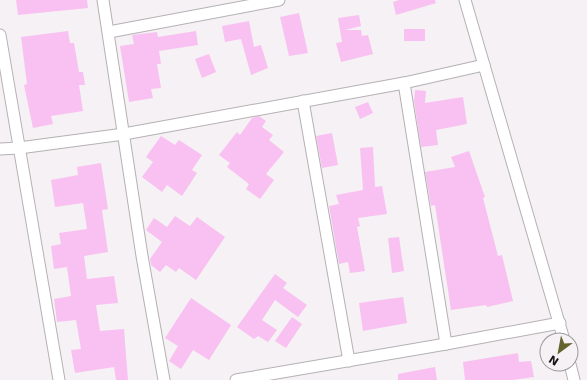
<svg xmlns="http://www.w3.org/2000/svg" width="587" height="380" font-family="'DejaVu Sans',sans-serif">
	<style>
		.building { fill: #f9c1f1 }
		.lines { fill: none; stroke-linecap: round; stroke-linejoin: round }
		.minor-casing { stroke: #b5b1b4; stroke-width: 13 }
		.minor { stroke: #fff; stroke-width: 11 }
	</style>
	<rect width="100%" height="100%" fill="#f5f1f4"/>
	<g class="building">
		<path d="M16 0H87L88 8 18 15Z"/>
		<path d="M399 0H435L436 3 396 15 393 2Z"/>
		<path d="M299 13 308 53 289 56 280 17Z"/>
		<path d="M359 15 361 26 345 30H361L362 36 368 35 373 54 341 62 336 43 342 42 338 18Z"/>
		<path d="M249 21 254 47 261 45 268 68 251 75 241 39 225 42 222 26Z"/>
		<rect x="404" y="29" width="21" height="12"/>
		<path d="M68 31 70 43H74L79 72H83L85 85H79L83 111 51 116 53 124 33 128 24 85 27 84 21 37Z"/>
		<path d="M196 31 198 45 159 51 161 64H157L161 88 151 89 153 98 129 102 120 46 134 44 132 35 157 32 158 37Z"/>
		<path d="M209 54 216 72 202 78 195 59Z"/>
		<path d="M415 90 426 91 425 103 463 97 467 124 436 130 438 145 421 147 414 101Z"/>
		<path d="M368 102 373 113 360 119 355 107Z"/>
		<path d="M259 116 266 121 262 127 273 135 269 140 284 152 266 174 274 180 260 199 246 189 249 184 227 167 230 163 219 155 237 132 240 135 252 118Z"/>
		<path d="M332 133 338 165 322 168 316 136Z"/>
		<path d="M161 136 175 145 179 140 202 155 192 170 197 173 182 196 167 185 162 192 142 177 153 162 146 157Z"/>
		<path d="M373 147 375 187 382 186 387 214 358 218 360 226 357 227 365 271 350 273 348 262 339 264 329 206 339 204 336 195 363 190 360 148Z"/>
		<path d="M469 151 485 197 483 198 498 256 502 255 513 301 487 307 486 305 451 310 435 205 431 206 425 172 455 167 451 157Z"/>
		<path d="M101 163 108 209 102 210 108 252 84 256 87 279 114 276 118 303 96 305 100 331 124 329 128 380H116L114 367 75 373 71 350 81 349 76 320 57 322 54 299 71 296 67 267 54 269 51 246 61 244 59 233 87 229 83 203 55 207 51 180 78 175 77 167Z"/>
		<path d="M175 216 190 226 197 217 225 237 196 280 179 268 176 272 166 265 160 272 151 265 150 259 162 242 146 230 154 218 167 227Z"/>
		<path d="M399 237 404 271 392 273 388 238Z"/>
		<path d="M275 274 287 283 283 288 307 305 298 317 275 300 262 320 277 330 268 342 258 336 254 339 237 327Z"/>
		<path d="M403 297 407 323 363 331 359 303Z"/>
		<path d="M191 298 231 325 209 360 193 350 181 369 169 361 178 346 165 338Z"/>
		<path d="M292 317 302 324 286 348 275 341Z"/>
		<path d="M518 353 519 362 531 361 534 377 513 380H465L463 362Z"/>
		<path d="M435 367 437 380H398V374Z"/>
	</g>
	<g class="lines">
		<g class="minor-casing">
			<g id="minor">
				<path d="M103 0 142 256 164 380"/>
				<path d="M465 0 564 340"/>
				<path d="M109 32 279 0"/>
				<path d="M0 35 59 380"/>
				<path d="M404 83 446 344"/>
				<path d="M303 101 349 361"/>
				<path d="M0 149 19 148 124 134 404 83 484 65"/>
				<path d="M570 364 574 380"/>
				<path d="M236 380 446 344 560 323"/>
			</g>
		</g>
		<use href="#minor" class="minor"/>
	</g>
	<g transform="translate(559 352) rotate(212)"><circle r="19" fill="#f5f1f4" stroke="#9b999b"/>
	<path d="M0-3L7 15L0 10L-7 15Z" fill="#646330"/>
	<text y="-6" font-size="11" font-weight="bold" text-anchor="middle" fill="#151415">N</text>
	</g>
</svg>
